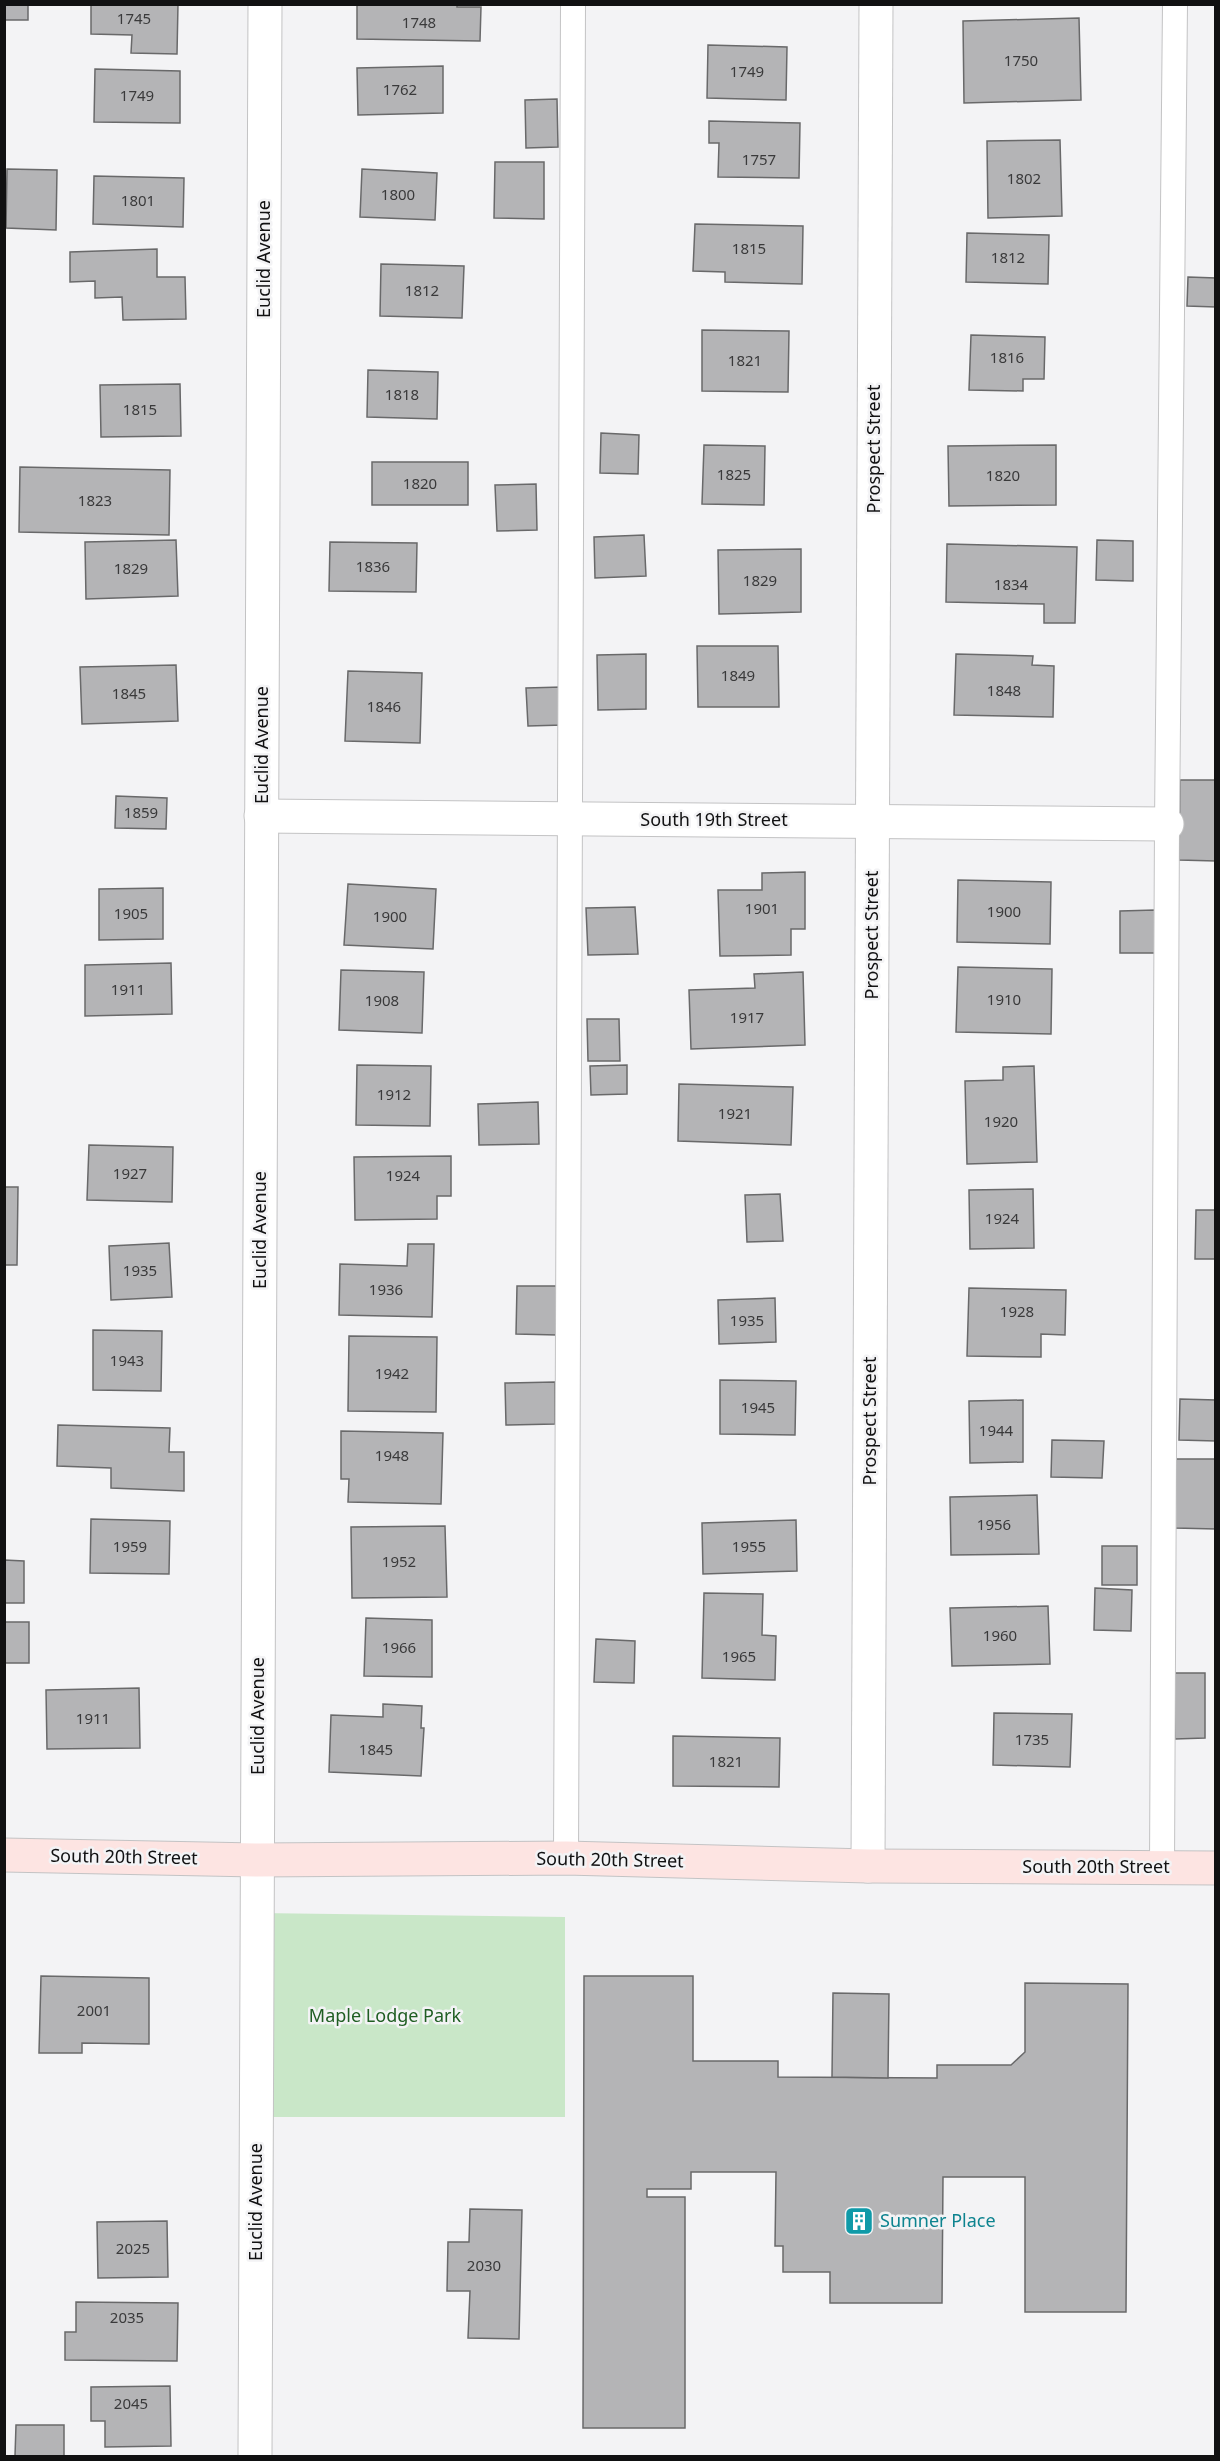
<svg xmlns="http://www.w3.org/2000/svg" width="1220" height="2461" font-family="'Noto Sans',sans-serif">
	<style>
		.green { fill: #c9e7c8 }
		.building { fill: #b4b4b6; stroke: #69696a; stroke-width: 1.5 }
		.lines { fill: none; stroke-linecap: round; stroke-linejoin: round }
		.lane-casing { stroke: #c3c3c4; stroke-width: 26 }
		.street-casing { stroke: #c3c3c4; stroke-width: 35 }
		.secondary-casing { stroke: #c3c3c4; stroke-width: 35 }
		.lane { stroke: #fff; stroke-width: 24 }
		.street { stroke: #fff; stroke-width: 33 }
		.secondary { stroke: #fde4e2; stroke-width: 33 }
		.labels { text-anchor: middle; stroke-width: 5; stroke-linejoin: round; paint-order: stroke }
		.number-label { font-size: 15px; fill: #3a3a3b }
		.street-label { font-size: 18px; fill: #111112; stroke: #f3f3f5 }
		.park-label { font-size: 18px; fill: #1f5e22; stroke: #f3f3f5 }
		.culture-label { font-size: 18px; fill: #0d838f; stroke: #f3f3f5; text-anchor: start }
	</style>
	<rect width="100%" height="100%" fill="#f3f3f5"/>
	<path class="green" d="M257 1913 565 1917V2117H256Z"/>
	<g class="building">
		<rect x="4" y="4" width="24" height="16"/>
		<path d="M91 4H178L177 54 131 53 132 35 91 34Z"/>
		<path d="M357 4H457V7H481L480 41 357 39Z"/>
		<path d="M1079 18 1081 100 964 103 963 21Z"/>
		<path d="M708 45 787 47 786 100 707 98Z"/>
		<path d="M443 66V113L358 115 357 68Z"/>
		<path d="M95 69 180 71V123L94 122Z"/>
		<path d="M557 99 558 147 526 148 525 100Z"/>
		<path d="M709 121 800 123 799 178 718 177 719 143H709Z"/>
		<path d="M1060 140 1062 216 988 218 987 141Z"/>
		<path d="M495 162H544V219L494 218Z"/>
		<path d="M7 169 57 170 56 230 6 228Z"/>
		<path d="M362 169 437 173 435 220 360 217Z"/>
		<path d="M94 176 184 178 183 227 93 224Z"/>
		<path d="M695 224 803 226 802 284 725 282V272L693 271Z"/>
		<path d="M967 233 1049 235 1048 284 966 282Z"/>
		<path d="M157 249V277H185L186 319 123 320 122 297 95 298V281L70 282V252Z"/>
		<path d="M381 264 464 266 462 318 380 316Z"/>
		<path d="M1188 277 1216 278V307L1187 306Z"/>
		<path d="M702 330 789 331 788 392 702 391Z"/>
		<path d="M971 335 1045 337 1044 379H1023V391L969 390Z"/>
		<path d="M368 370 438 372 437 419 367 417Z"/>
		<path d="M180 384 181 436 101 437 100 385Z"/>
		<path d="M601 433 639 435 638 474 600 473Z"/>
		<path d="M704 445 765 446 764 505 702 504Z"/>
		<path d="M1056 445V505L949 506 948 446Z"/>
		<rect x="372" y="462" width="96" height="43"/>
		<path d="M20 467 170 470 169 535 19 532Z"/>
		<path d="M536 484 537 530 497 531 495 485Z"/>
		<path d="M644 535 646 576 595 578 594 537Z"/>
		<path d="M176 540 178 596 86 599 85 542Z"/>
		<path d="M1097 540 1133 541V581L1096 580Z"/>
		<path d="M330 542 417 543 416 592 329 591Z"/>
		<path d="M947 544 1077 547 1075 623H1044V604L946 602Z"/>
		<path d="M801 549V612L719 614 718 550Z"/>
		<path d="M697 646H778L779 707H698Z"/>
		<path d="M646 654V709L598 710 597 655Z"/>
		<path d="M956 654 1033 656 1032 665 1054 666 1053 717 954 715Z"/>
		<path d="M176 665 178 721 82 724 80 667Z"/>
		<path d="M348 671 422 673 420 743 345 741Z"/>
		<path d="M562 687 563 725 528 726 526 688Z"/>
		<path d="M1180 780H1215L1216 861 1179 860Z"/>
		<path d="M116 796 167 798 166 829 115 828Z"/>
		<path d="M805 872V929H791V955L720 956 718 890H762V873Z"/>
		<path d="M958 880 1051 882 1050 944 957 942Z"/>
		<path d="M348 884 436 889 433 949 344 945Z"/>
		<path d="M163 888V939L99 940V889Z"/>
		<path d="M635 907 638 954 588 955 586 908Z"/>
		<path d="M1155 910 1156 953H1120V911Z"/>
		<path d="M171 963 172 1014 85 1016V965Z"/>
		<path d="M958 967 1052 969 1051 1034 956 1032Z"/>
		<path d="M341 970 424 972 422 1033 339 1030Z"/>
		<path d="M803 972 805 1045 691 1049 689 990 755 988 754 974Z"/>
		<path d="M587 1019H619L620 1061H588Z"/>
		<path d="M357 1065 431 1066 430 1126 356 1125Z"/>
		<path d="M627 1065V1094L591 1095 590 1066Z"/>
		<path d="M1034 1066 1037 1162 967 1164 965 1081 1003 1080V1067Z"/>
		<path d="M679 1084 793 1087 791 1145 678 1141Z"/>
		<path d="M538 1102 539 1144 479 1145 478 1104Z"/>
		<path d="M89 1145 173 1147 172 1202 87 1200Z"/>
		<path d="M451 1156V1196H437V1219L355 1220 354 1157Z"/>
		<path d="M4 1187H18L17 1265H4Z"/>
		<path d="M1033 1189 1034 1248 970 1249 969 1190Z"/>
		<path d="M780 1194 783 1241 747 1242 745 1195Z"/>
		<path d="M1196 1210H1216V1259H1195Z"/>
		<path d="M169 1243 172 1297 111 1300 109 1246Z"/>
		<path d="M408 1244H434L432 1317 339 1315 340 1264 407 1266Z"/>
		<path d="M517 1286H557V1335L516 1334Z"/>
		<path d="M969 1288 1066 1290 1065 1335 1041 1334V1357L967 1356Z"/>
		<path d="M775 1298 776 1342 719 1344 718 1300Z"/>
		<path d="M93 1330 162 1331 161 1391 93 1390Z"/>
		<path d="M349 1336 437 1337 436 1412 348 1411Z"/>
		<path d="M720 1380 796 1381 795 1435 720 1434Z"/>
		<path d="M555 1382V1424L506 1425 505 1383Z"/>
		<path d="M1180 1399 1216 1400V1441L1179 1440Z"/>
		<path d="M1023 1400V1462L970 1463 969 1401Z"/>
		<path d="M58 1425 170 1428 169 1452H184V1491L111 1488V1468L57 1466Z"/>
		<path d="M341 1431 443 1433 441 1504 348 1502 349 1479H341Z"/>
		<path d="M1052 1440 1104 1441 1102 1478 1051 1477Z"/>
		<path d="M1176 1459H1216V1529L1175 1528Z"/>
		<path d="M1037 1495 1039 1554 951 1555 950 1497Z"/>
		<path d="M91 1519 170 1521 169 1574 90 1573Z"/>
		<path d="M796 1520 797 1571 703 1574 702 1523Z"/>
		<path d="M445 1526 447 1597 352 1598 351 1527Z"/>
		<rect x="1102" y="1546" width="35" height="39"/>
		<path d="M4 1560 24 1561V1603H4Z"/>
		<path d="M1095 1588 1132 1590 1131 1631 1094 1630Z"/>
		<path d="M704 1593 763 1594 762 1635 776 1636 775 1680 702 1678Z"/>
		<path d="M1048 1606 1050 1664 952 1666 950 1608Z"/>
		<path d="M366 1618 432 1620V1677L364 1676Z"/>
		<rect x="4" y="1622" width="25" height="41"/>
		<path d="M596 1639 635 1641 634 1683 594 1682Z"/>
		<path d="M1174 1673H1205V1738L1175 1739Z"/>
		<path d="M139 1688 140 1748 47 1749 46 1690Z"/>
		<path d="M383 1704 422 1706 421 1728H424L421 1776 329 1772 331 1715 383 1717Z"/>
		<path d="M994 1713 1072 1714 1070 1767 993 1765Z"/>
		<path d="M673 1736 780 1738 779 1787 673 1786Z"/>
		<path d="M41 1976 149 1978V2044L82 2043V2053H39Z"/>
		<path d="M584 1976H693V2061H778V2077L937 2078V2065H1011L1025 2052V1983L1128 1984 1126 2312H1025V2177H943L942 2303H830V2272H783V2246H775L776 2172H691V2189H647V2197H685V2428H583Z"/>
		<path d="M833 1993 889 1994 888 2078 832 2077Z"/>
		<path d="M470 2209 522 2210 519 2339 468 2338 470 2291H447L448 2242H469Z"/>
		<path d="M167 2221 168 2277 98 2278 97 2222Z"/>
		<path d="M76 2302 178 2303 177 2361 65 2360V2332H76Z"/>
		<path d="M170 2386 171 2446 105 2447V2421H91V2387Z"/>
		<path d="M16 2425H64V2456H15Z"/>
	</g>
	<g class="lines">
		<g class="lane-casing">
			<g id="lane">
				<path d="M566 1858 573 4"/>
				<path d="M1162 1868 1167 824 1175 4"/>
			</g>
		</g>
		<g class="street-casing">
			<g id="street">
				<path d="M261 816 1167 824"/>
				<path d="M868 1866 876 4"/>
				<path d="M255 2456 265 4"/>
			</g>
		</g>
		<g class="secondary-casing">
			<path id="secondary" d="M4 1855 257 1860 566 1858 868 1866 1216 1868"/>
		</g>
		<use href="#lane" class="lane"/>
		<use href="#street" class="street"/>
		<use href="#secondary" class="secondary"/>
	</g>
	<defs>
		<g id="building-square" transform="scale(1.5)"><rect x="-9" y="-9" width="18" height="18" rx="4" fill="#0f9aa8" stroke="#f3f3f5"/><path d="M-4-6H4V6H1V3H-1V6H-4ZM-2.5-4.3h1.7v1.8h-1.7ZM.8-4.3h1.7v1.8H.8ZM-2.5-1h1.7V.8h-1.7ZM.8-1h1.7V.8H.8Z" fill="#fff"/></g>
	</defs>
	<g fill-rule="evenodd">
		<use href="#building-square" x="859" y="2221"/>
	</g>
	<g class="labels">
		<g class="number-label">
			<text x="134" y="24">1745</text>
			<text x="419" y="28">1748</text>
			<text x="1021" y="66">1750</text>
			<text x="747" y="77">1749</text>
			<text x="400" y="95">1762</text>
			<text x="137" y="101">1749</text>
			<text x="759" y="165">1757</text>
			<text x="1024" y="184">1802</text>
			<text x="398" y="200">1800</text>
			<text x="138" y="206">1801</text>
			<text x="749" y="254">1815</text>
			<text x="1008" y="263">1812</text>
			<text x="422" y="296">1812</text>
			<text x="1007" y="363">1816</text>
			<text x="745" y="366">1821</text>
			<text x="402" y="400">1818</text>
			<text x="140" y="415">1815</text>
			<text x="734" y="480">1825</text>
			<text x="1003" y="481">1820</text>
			<text x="420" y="489">1820</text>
			<text x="95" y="506">1823</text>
			<text x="373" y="572">1836</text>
			<text x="131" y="574">1829</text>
			<text x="760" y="586">1829</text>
			<text x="1011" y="590">1834</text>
			<text x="738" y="681">1849</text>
			<text x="1004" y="696">1848</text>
			<text x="129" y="699">1845</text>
			<text x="384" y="712">1846</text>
			<text x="141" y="818">1859</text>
			<text x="762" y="914">1901</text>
			<text x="1004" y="917">1900</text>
			<text x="131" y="919">1905</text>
			<text x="390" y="922">1900</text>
			<text x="128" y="995">1911</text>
			<text x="1004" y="1005">1910</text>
			<text x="382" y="1006">1908</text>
			<text x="747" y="1023">1917</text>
			<text x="394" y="1100">1912</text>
			<text x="735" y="1119">1921</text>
			<text x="1001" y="1127">1920</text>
			<text x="130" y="1179">1927</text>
			<text x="403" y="1181">1924</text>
			<text x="1002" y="1224">1924</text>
			<text x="140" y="1276">1935</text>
			<text x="386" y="1295">1936</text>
			<text x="1017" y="1317">1928</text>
			<text x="747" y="1326">1935</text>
			<text x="127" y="1366">1943</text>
			<text x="392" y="1379">1942</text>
			<text x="758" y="1413">1945</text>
			<text x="996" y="1436">1944</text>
			<text x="392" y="1461">1948</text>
			<text x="994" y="1530">1956</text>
			<text x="130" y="1552">1959</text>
			<text x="749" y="1552">1955</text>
			<text x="399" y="1567">1952</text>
			<text x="1000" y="1641">1960</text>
			<text x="399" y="1653">1966</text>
			<text x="739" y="1662">1965</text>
			<text x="93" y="1724">1911</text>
			<text x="1032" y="1745">1735</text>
			<text x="376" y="1755">1845</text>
			<text x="726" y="1767">1821</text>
			<text x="94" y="2016">2001</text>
			<text x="133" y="2254">2025</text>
			<text x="484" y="2271">2030</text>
			<text x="127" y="2323">2035</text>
			<text x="131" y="2409">2045</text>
		</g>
		<g class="street-label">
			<text transform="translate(264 259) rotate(-90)" y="6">Euclid Avenue</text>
			<text transform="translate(874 449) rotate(-90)" y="6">Prospect Street</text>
			<text transform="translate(262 745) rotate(-90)" y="6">Euclid Avenue</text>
			<text x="714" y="826">South 19th Street</text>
			<text transform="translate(872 935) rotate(-90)" y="6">Prospect Street</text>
			<text transform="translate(260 1230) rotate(-90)" y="6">Euclid Avenue</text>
			<text transform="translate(870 1421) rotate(-90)" y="6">Prospect Street</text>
			<text transform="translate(258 1716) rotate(-90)" y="6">Euclid Avenue</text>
			<text transform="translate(124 1857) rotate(1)" y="6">South 20th Street</text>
			<text transform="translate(610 1860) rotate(1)" y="6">South 20th Street</text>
			<text x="1096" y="1873">South 20th Street</text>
			<text transform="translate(256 2202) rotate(-90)" y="6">Euclid Avenue</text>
		</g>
		<g class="park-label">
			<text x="385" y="2022">Maple Lodge Park</text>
		</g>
		<g class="culture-label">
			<text x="880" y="2227">Sumner Place</text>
		</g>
	</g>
	<rect width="1220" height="2461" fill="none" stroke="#111112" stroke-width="12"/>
</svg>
